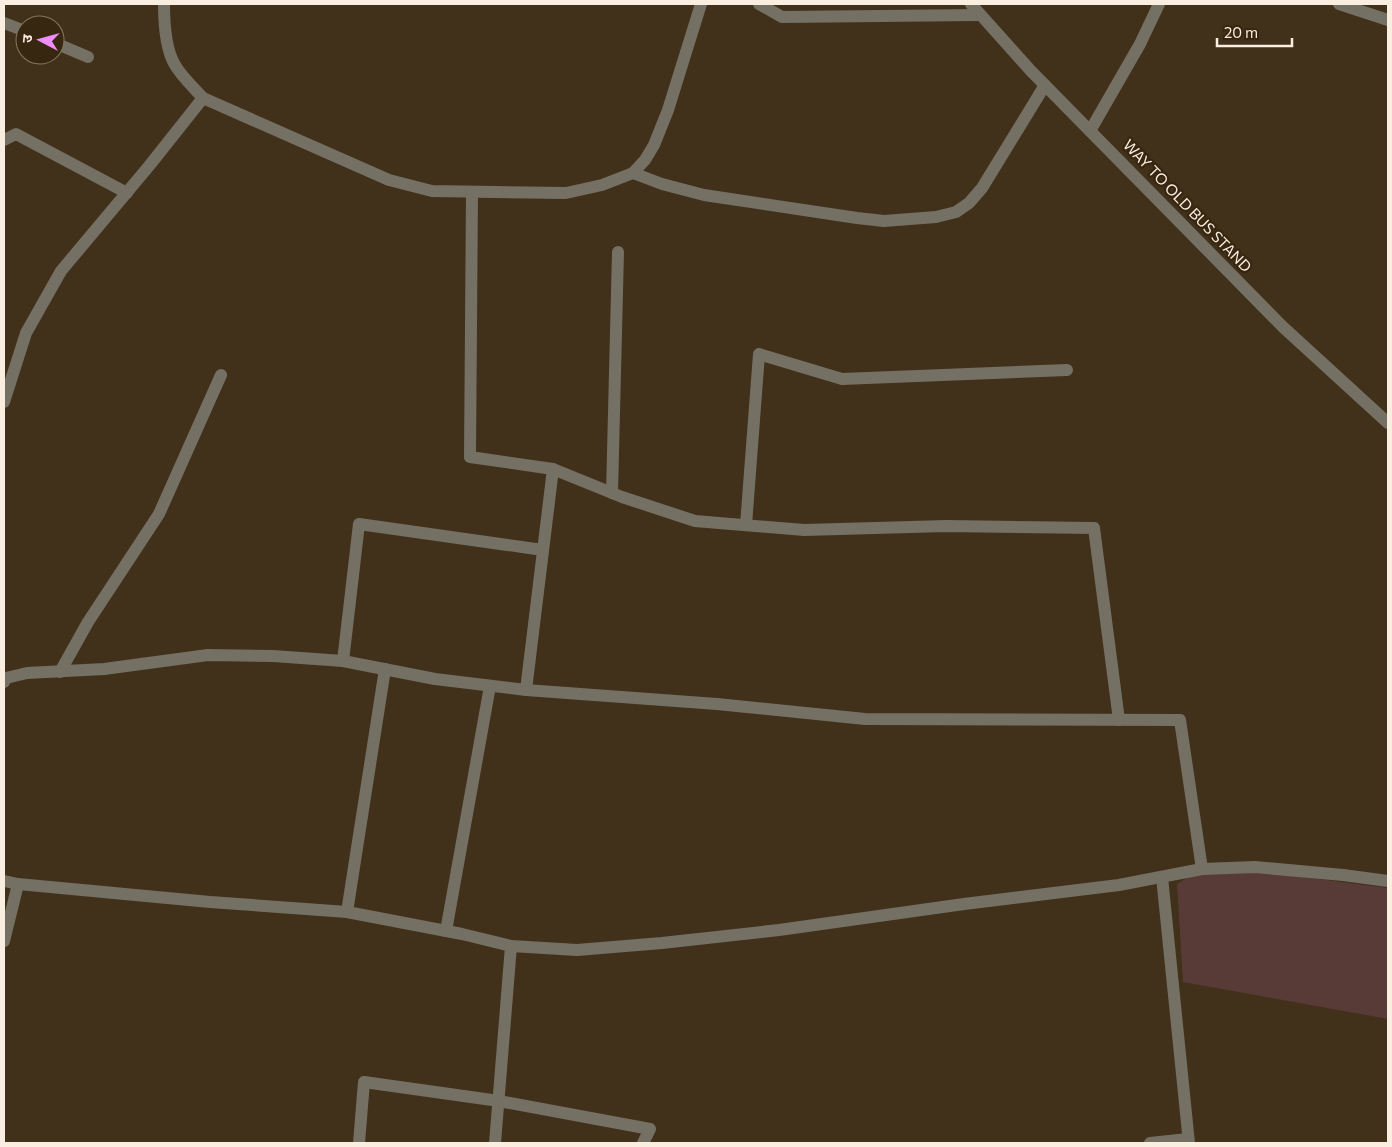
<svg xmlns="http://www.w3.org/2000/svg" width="1392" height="1147" font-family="Commissioner,'Noto Sans Devanagari',sans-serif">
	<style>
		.green { fill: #583b37 }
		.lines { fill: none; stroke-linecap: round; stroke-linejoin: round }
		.street { stroke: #747064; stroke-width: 12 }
		.labels { text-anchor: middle; stroke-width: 4.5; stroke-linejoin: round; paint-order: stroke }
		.street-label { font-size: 15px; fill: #f9eee0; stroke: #372610 }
	</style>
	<rect width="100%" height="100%" fill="#41301a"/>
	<path class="green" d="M1202 869 1279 874 1388 888V1019L1183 982 1177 884Z"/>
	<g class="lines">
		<g class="street">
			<path d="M164 4C164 22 166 50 175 65 182 77 194 88 203 98L389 180 432 191 566 193 602 185 633 173 645 160 654 145 668 110 701 4"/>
			<path d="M759 4 782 17 979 15"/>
			<path d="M971 4 1031 71 1283 327 1388 423"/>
			<path d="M1339 4 1388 20"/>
			<path d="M4 23 25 31"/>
			<path d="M55 43 88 57"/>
			<path d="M1090 131 1140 44 1159 4"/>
			<path d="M4 140 16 134 127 193"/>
			<path d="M633 173 662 184 704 195 857 218 884 221 936 217 956 212 969 203 982 188 1045 85"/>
			<path d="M472 192 470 457 553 469"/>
			<path d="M4 402 26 333 61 271 149 166 203 98"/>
			<path d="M612 493 618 252"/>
			<path d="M746 525 759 354 842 379 1067 370"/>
			<path d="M343 661 359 524 543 550"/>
			<path d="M60 672 88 622 159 514 221 375"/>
			<path d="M4 682 6 678 27 673 104 669 208 655 273 656 343 661 435 679 526 690 717 704 865 719 1180 720 1202 869"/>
			<path d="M526 690 553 469 622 497 695 521 804 530 946 526 1094 528 1119 720"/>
			<path d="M1162 877 1189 1143"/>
			<path d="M4 881 18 884 210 902 347 912 462 934 511 946 577 950 662 943 779 930 964 904 1119 885 1202 869 1255 867 1343 875 1388 881"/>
			<path d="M347 912 385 669"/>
			<path d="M446 931 490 686"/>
			<path d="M4 941 18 884"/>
			<path d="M359 1143 364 1082 499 1101 650 1129 643 1143"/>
			<path d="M495 1143 511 946"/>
			<path d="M1150 1143 1188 1139"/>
		</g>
	</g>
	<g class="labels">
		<g class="street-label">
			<text transform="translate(1187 206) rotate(46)" y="5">WAY TO OLD BUS STAND</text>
		</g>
	</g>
	<rect width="1392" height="1147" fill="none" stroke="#f9eee0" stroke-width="10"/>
	<g transform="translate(40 40) rotate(276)"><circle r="24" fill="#372610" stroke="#857663"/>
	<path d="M0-4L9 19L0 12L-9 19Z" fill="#ee8cf8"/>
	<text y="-8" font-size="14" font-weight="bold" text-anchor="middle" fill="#f9eee0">उ</text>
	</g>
	<path d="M1217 38v8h75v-8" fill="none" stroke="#f9eee0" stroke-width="2.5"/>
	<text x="1224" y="38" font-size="15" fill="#f9eee0" stroke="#372610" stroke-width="4" paint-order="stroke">20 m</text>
</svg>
